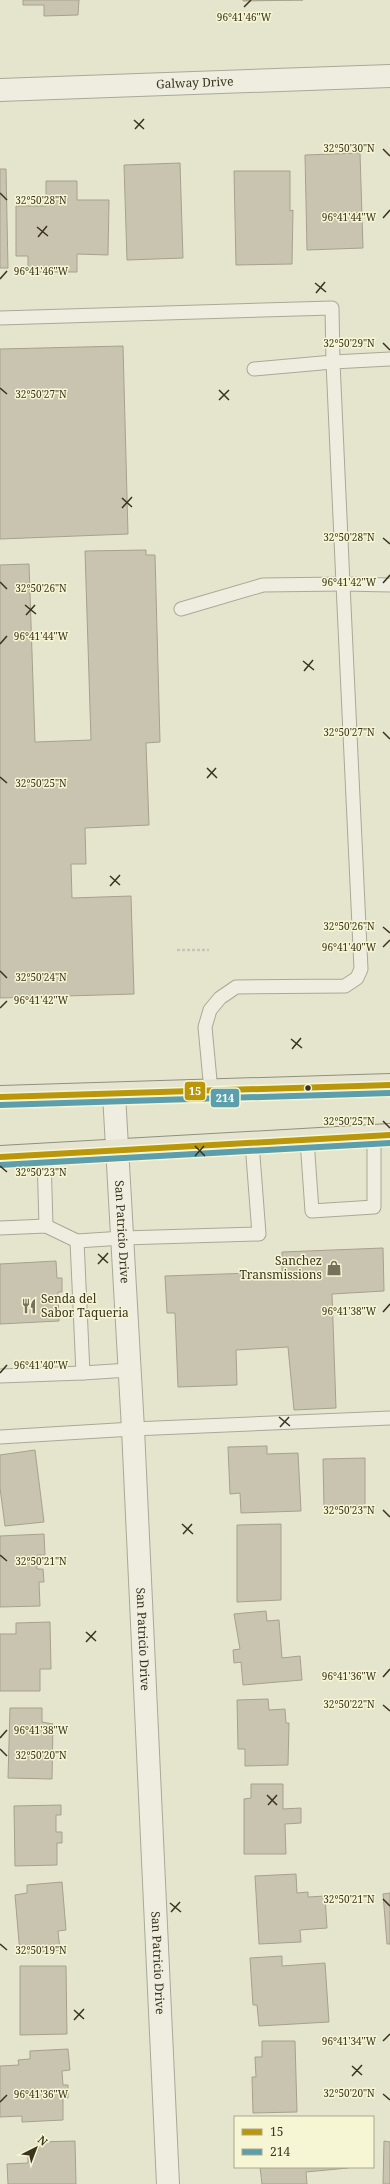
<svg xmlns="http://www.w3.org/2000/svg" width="390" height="2184" font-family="'Noto Serif',serif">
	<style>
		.building { fill: #c9c4af; stroke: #a6a18d }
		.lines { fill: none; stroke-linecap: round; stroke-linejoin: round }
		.service-casing { stroke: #aaa897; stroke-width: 15 }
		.minor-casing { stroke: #aaa897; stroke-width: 24 }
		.primary-casing { stroke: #908e7e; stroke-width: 24 }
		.path { stroke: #c6c5b6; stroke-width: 2.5; stroke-dasharray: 3 2; stroke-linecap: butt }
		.service { stroke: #eeeddf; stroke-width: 13 }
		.minor { stroke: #eeeddf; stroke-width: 22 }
		.primary { stroke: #e5e4d1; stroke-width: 22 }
		.bus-1-casing { stroke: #f6f6d4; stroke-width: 9 }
		.bus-2-casing { stroke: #f6f6d4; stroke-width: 9 }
		.bus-1 { stroke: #ba960a; stroke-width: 6 }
		.bus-2 { stroke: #5c9eab; stroke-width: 6 }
		.ticks { fill: none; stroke: #3a331e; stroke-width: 1.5 }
		.bus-dot { fill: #3a331e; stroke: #f6f6d4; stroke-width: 1.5 }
		.labels { text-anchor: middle; stroke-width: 3; stroke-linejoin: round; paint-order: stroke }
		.street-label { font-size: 12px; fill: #3a331e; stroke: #f6f6d4 }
		.poi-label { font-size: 12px; fill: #3a331e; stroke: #f6f6d4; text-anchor: end }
		.ticks-label { font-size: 10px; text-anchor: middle; fill: #3a331e; stroke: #f6f6d4; stroke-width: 3; stroke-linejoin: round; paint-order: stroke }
		.line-badge { stroke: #f6f6d4; stroke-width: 1.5 }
		.badge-label { font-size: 11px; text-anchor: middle; font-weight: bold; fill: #fff }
	</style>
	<rect width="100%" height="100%" fill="#e5e5ce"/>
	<g class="building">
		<path d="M23 0H79L78 15 44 16V5H23Z"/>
		<path d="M243 0H303L243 1Z"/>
		<path d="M360 153 363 248 307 250 305 155Z"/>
		<path d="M180 163 183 258 127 260 124 165Z"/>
		<path d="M0 169H6L8 268H0Z"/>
		<path d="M234 171H290V211L293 210 292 264 236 265Z"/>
		<path d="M46 181H77V200H109L108 255 77 254V272H28V256H16V206H46Z"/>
		<path d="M123 346 128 534 0 539V349Z"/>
		<path d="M146 550V555H155L160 742 146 743 149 825 85 828 86 864H71L72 898 131 896 134 994 0 998V565L29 564 35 742 91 740 85 551Z"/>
		<path d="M383 1248 384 1291 332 1294 336 1408 294 1410 288 1347 236 1350 237 1385 178 1387 175 1313H167L165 1276 282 1272V1252Z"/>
		<path d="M56 1261 57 1278H62V1292H58L59 1321 0 1324V1264Z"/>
		<path d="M267 1446V1454L298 1453 301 1511 241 1513 240 1493 230 1494 228 1447Z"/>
		<path d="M35 1450 44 1522 5 1526 0 1488V1455Z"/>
		<path d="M365 1458V1506H324L323 1459Z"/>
		<path d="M281 1524V1600L237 1602V1525Z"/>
		<path d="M44 1534 45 1555H37V1569H43L44 1582H39L40 1606 0 1607V1536Z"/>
		<path d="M266 1611 267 1621 279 1620 282 1658 300 1656 302 1680 243 1685 241 1662 234 1663 233 1650 240 1649 234 1614Z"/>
		<path d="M50 1622 51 1669H40V1691H0V1634H16V1623Z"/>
		<path d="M268 1699 269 1710 285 1709 286 1723H289L288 1765 245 1766V1749H238L237 1700Z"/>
		<path d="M10 1708H42V1722L53 1724 52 1779 8 1778Z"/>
		<path d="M251 1784H283V1809L301 1808V1823L285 1824 286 1854H244V1799L251 1798Z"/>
		<path d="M61 1805V1815H56V1832H62V1843H57V1865L15 1866 14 1806Z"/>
		<path d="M296 1874 297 1893 308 1892V1897L325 1896 327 1928 300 1930 301 1942 259 1944 255 1876Z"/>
		<path d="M62 1882 66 1930 58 1931 60 1950 20 1954 15 1895 27 1893V1885Z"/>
		<path d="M390 1893V1944H387L383 1894Z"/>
		<path d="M282 1956V1966L325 1963 329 2022 259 2026 257 2005H253L250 1958Z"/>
		<path d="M20 1966H66L67 2034 20 2035Z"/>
		<path d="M262 2041H295L297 2112 253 2113 252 2077H256L255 2057H262Z"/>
		<path d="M68 2049 70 2070 62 2071 63 2085H68V2098H63V2120L22 2122V2116L0 2117V2066L19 2065 18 2060 30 2059V2051Z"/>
		<path d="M75 2141 76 2184H8L7 2164 28 2163V2151H38V2142Z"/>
		<path d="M384 2141 390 2142V2184H383Z"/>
		<path d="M260 2167H348V2168L306 2172 307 2184H262Z"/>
	</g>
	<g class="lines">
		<g class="service-casing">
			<g id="service">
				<path d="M0 318 332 308 333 362 254 369"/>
				<path d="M181 609 263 585 343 584 333 362 390 359"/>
				<path d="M211 1091 205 1027 210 1010 220 998 236 987 345 986 357 978 361 969 343 584 390 585"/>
				<path d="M307 1140 312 1211 374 1207V1136"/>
				<path d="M44 1155 46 1226"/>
				<path d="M0 1228 46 1226 77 1241 123 1238 259 1234 252 1143"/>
				<path d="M77 1241 83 1373 129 1370"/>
				<path d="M0 1376 83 1373"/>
				<path d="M0 1437 133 1429 390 1418"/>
			</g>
		</g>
		<g class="minor-casing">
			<g id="minor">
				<path id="s1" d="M0 90 390 76"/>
				<path id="s2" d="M114 1094 133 1429 168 2184"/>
			</g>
		</g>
		<g class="primary-casing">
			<g id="primary">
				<path d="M0 1097 390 1085"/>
				<path d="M0 1157 390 1135"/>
			</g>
		</g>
		<path class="path" d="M177 950H209"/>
		<use href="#service" class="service"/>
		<use href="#minor" class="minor"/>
		<use href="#primary" class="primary"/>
		<g class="bus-1-casing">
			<g id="bus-1">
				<path d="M0 1097 390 1085"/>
				<path d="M0 1157 390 1135"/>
			</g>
		</g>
		<g class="bus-2-casing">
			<g id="bus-2">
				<path d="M0 1105 390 1093"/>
				<path d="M0 1165 390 1143"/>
			</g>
		</g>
		<use href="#bus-1" class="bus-1"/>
		<use href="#bus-2" class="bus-2"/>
	</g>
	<path class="ticks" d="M244 7 251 0M134 120 144 129M135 129 144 119M383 149 390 156M0 193 7 200M383 218 390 210M37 227 48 236M38 237 47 226M0 279 7 271M315 283 326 292M316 293 325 282M383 343 390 350M0 388 7 394M219 390 229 400M219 400 229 390M122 498 132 507M122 508 132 497M383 538 390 544M0 582 7 589M383 583 390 575M25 605 36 614M26 615 35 605M0 644 7 636M303 661 314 670M304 671 313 660M383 732 390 739M207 768 217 778M0 777 7 783M207 778 216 768M110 876 120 885M110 886 120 875M383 927 390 933M383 947 390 940M0 971 7 978M0 1008 7 1001M291 1039 302 1048M292 1049 301 1038M383 1121 390 1128M195 1146 205 1156M195 1156 204 1146M0 1166 7 1172M98 1254 108 1263M98 1264 108 1253M383 1312 390 1304M0 1373 7 1365M279 1417 290 1426M280 1427 289 1417M383 1510 390 1517M182 1524 193 1534M183 1534 192 1524M0 1555 7 1561M86 1632 96 1641M86 1642 96 1631M383 1677 390 1669M383 1705 390 1711M0 1738 7 1730M0 1749 7 1756M267 1795 277 1805M268 1805 277 1795M383 1899 390 1906M170 1903 181 1912M171 1912 180 1902M0 1944 7 1950M74 2010 84 2019M74 2020 84 2009M383 2041 390 2034M352 2066 362 2075M352 2076 362 2065M383 2094 390 2100M0 2102 7 2095"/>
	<defs>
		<g id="shop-bare" transform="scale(1.2)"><path d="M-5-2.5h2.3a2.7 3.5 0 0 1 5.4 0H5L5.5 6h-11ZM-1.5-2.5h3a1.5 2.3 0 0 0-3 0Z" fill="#76715c" stroke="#f6f6d4" stroke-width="2.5" paint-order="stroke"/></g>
		<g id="restaurant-bare" transform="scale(1.2)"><path d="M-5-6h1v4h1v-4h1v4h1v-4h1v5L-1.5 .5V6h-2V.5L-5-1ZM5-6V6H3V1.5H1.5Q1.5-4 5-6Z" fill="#76715c" stroke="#f6f6d4" stroke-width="2.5" paint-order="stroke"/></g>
	</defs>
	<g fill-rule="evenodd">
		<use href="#shop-bare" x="334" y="1268"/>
		<use href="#restaurant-bare" x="29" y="1306"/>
	</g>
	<circle class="bus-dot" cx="308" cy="1088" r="3.5"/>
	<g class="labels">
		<g class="street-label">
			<text dy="4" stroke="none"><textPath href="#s1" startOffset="195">Galway Drive</textPath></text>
			<text dy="4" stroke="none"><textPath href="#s2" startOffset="138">San Patricio Drive</textPath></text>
			<text dy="4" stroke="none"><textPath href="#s2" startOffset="546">San Patricio Drive</textPath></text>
			<text dy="4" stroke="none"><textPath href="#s2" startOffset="870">San Patricio Drive</textPath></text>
		</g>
		<g class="poi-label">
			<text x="322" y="1265">Sanchez<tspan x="322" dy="14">Transmissions</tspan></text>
			<text x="41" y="1303" text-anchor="start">Senda del<tspan x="41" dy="14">Sabor Taqueria</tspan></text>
		</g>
	</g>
	<g class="ticks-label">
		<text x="244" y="21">96°41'46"W</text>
		<text x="349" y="152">32°50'30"N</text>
		<text x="41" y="204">32°50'28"N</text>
		<text x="349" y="221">96°41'44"W</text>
		<text x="41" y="275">96°41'46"W</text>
		<text x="349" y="347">32°50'29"N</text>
		<text x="41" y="398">32°50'27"N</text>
		<text x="349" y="541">32°50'28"N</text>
		<text x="349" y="586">96°41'42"W</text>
		<text x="41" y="592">32°50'26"N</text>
		<text x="41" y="640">96°41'44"W</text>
		<text x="349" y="736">32°50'27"N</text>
		<text x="41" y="787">32°50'25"N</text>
		<text x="349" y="930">32°50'26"N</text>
		<text x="349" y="951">96°41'40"W</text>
		<text x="41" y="981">32°50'24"N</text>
		<text x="41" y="1004">96°41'42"W</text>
		<text x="349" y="1125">32°50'25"N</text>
		<text x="41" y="1176">32°50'23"N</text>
		<text x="349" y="1315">96°41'38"W</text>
		<text x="41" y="1369">96°41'40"W</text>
		<text x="349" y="1514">32°50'23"N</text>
		<text x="41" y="1565">32°50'21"N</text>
		<text x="349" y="1680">96°41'36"W</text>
		<text x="349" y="1708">32°50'22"N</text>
		<text x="41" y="1734">96°41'38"W</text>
		<text x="41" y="1759">32°50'20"N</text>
		<text x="349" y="1903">32°50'21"N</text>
		<text x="41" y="1954">32°50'19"N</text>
		<text x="349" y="2045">96°41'34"W</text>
		<text x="349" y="2097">32°50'20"N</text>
		<text x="41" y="2098">96°41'36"W</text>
	</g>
	<g class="line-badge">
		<rect x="184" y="1081" width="22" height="20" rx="4" fill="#ba960a"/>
		<rect x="210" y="1088" width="30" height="20" rx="4" fill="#5c9eab"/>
	</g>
	<g class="badge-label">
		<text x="195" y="1095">15</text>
		<text x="225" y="1102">214</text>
	</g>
	<rect x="234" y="2116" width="140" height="52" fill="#f6f6d4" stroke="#aba88b"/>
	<rect x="242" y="2129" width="20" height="6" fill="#ba960a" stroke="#aba88b"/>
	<text x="270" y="2136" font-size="12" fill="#3a331e">15</text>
	<rect x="242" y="2149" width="20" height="6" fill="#5c9eab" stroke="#aba88b"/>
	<text x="270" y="2156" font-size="12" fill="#3a331e">214</text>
	<g transform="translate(36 2148) rotate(42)" stroke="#f6f6d4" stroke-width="3" paint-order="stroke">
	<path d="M0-3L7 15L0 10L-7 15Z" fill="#3a331e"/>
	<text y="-6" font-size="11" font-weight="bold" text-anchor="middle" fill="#3a331e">N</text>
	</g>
</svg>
